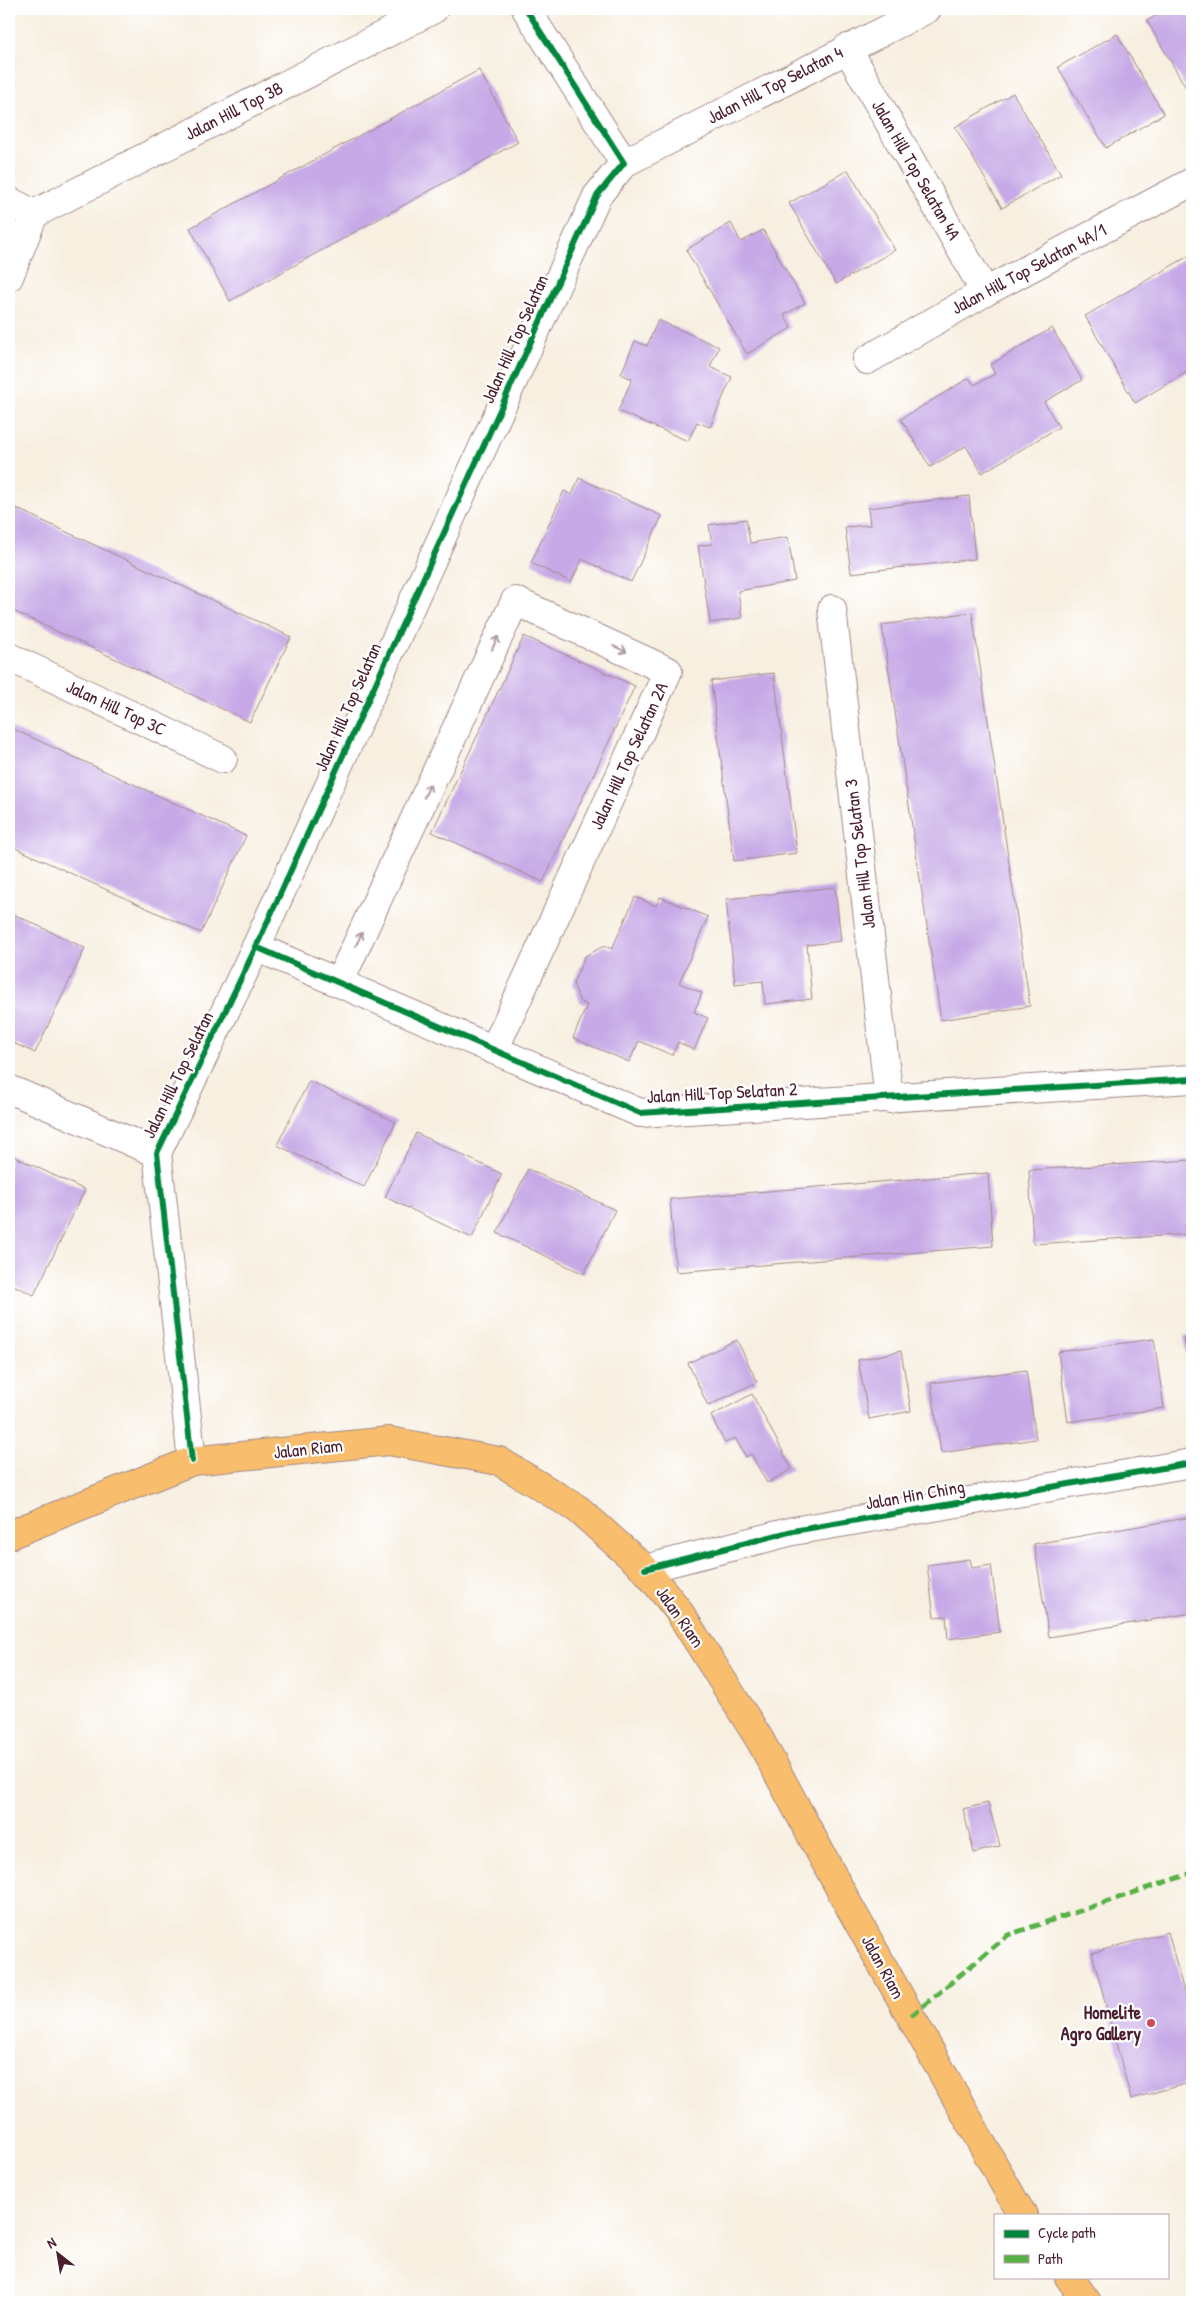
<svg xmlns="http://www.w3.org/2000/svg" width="1201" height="2311" font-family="'Patrick Hand',sans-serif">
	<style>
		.building { fill: #c6a9e6 }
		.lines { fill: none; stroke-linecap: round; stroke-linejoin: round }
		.minor-casing { stroke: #a08786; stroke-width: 30 }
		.major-casing { stroke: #a08786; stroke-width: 30 }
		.minor { stroke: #fff; stroke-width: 28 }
		.major { stroke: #f9be6d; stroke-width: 28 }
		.quiet { stroke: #57b146; stroke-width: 5; stroke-dasharray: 10 5; stroke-linecap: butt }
		.cycleway-casing { stroke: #fff; stroke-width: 9 }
		.cycleway { stroke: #00873e; stroke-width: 6 }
		.oneway { stroke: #ae9aa0 }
		.poi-dot { fill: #d1495b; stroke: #fff; stroke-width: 2 }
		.labels { text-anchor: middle; stroke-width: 4.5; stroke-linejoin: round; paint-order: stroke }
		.street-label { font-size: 18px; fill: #4a1f2b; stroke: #fff }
		.poi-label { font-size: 18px; font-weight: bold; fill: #4a1f2b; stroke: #fff; text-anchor: end }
	</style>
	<rect width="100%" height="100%" fill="#fff"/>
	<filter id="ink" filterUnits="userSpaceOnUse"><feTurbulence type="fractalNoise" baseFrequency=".02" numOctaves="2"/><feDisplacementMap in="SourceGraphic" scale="10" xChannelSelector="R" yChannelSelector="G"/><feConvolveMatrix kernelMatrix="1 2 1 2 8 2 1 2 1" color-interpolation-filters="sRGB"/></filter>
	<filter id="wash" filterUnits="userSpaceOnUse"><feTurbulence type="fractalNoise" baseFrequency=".0096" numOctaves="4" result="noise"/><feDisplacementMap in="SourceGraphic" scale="20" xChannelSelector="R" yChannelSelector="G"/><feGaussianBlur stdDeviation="1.12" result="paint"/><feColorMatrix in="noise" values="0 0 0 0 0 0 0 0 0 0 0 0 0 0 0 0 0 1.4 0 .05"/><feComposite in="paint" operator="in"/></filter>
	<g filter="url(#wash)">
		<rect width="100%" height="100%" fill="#f7efe0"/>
		<g id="blocks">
			<g class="building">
				<path d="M1167 9H1192V98L1147 21Z"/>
				<path d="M1117 34 1164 114 1106 148 1058 67Z"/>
				<path d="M479 70 518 142 230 301 190 228Z"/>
				<path d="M1013 93 1061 174 1002 208 955 127Z"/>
				<path d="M848 170 895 250 836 284 789 203Z"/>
				<path d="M731 223 741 242 763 230 805 303 784 315 791 328 747 354 686 250Z"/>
				<path d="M1192 254V369L1135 403 1085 316Z"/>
				<path d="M658 320 719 347 710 367 732 377 710 427 697 422 688 441 618 411 632 379 621 374 635 341 647 346Z"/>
				<path d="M1052 328 1082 380 1044 402 1059 427 982 473 966 446 930 467 901 419 969 378 974 385 995 374 990 365Z"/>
				<path d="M579 478 662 516 631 582 582 559 571 582 531 563 564 491 572 495Z"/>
				<path d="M969 496 975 559 851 573 845 527 870 525 868 508Z"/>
				<path d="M9 505 291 637 250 722 9 609Z"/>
				<path d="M746 519 750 543 788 537 795 581 738 591 742 618 710 623 698 546 712 544 709 525Z"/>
				<path d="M972 612 1030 1006 941 1020 882 625Z"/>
				<path d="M524 636 635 686 543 882 432 832Z"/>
				<path d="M774 673 797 853 734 861 711 681Z"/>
				<path d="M9 727 246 836 201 933 9 845Z"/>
				<path d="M835 887 841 941 807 945 812 999 765 1004 763 981 735 984 726 899Z"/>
				<path d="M635 897 656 906 660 897 708 917 679 983 702 993 694 1012 708 1018 694 1050 678 1042 672 1055 639 1041 629 1062 573 1038 587 1005 580 1002 573 983 585 956 604 946 612 949Z"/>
				<path d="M9 912 85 948 35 1053 9 1041Z"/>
				<path d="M309 1081 396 1122 364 1187 277 1145Z"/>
				<path d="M416 1133 502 1174 472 1238 385 1197Z"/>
				<path d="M9 1154 85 1190 34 1295 9 1283Z"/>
				<path d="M1192 1160V1234L1033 1244 1029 1170Z"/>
				<path d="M528 1169 615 1210 584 1274 497 1233Z"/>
				<path d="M988 1173 993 1246 676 1272 670 1199Z"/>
				<path d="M1192 1335V1385H1191L1184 1336Z"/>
				<path d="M1154 1339 1164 1408 1068 1422 1058 1352Z"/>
				<path d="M737 1340 757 1382 708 1406 688 1363Z"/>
				<path d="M901 1351 911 1411 869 1419 858 1360Z"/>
				<path d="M1026 1370 1036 1439 941 1453 931 1383Z"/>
				<path d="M752 1394 792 1469 767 1483 751 1454 746 1457 735 1438 725 1443 711 1416Z"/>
				<path d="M1192 1517V1613L1049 1637 1034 1544Z"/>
				<path d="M970 1559 972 1568 991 1565 1000 1632 948 1639 946 1616 934 1617 927 1565Z"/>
				<path d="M988 1803 1000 1846 974 1853 963 1809Z"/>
				<path d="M1168 1932 1184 1992 1192 1990V2053L1189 2054 1192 2068V2082L1131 2099 1092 1953Z"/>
			</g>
		</g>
	</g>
	<g filter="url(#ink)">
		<use href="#blocks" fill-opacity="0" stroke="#a08786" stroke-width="1"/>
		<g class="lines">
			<g class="minor-casing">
				<g id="minor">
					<path d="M847 48 985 292"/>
					<path d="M624 163 927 9"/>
					<path d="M9 201 34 214 9 277"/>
					<path d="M34 214 434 9"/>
					<path d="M867 360 985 292 1192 182"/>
					<path d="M832 609 889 1099"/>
					<path d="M9 657 223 759"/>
					<path d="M256 947 640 1113 1192 1079"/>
					<path d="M339 983 515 601 668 671 494 1050"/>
					<path d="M9 1089 157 1153"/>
					<path d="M192 1461 157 1153 256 947 597 196 624 163 526 9"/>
					<path d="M645 1569 793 1531 1192 1463"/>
				</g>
			</g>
			<g class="major-casing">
				<g id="major">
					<path d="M9 1535 192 1461 389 1441 499 1461 578 1509 645 1569 678 1610 760 1740 848 1904 1014 2201 1023 2215"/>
					<path d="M1069 2277 1087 2302"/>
				</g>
			</g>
			<use href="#minor" class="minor"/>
			<use href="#major" class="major"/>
			<path class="quiet" d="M911 2016 1008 1935 1192 1873"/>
			<g class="cycleway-casing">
				<g id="cycleway">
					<path d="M256 947 640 1113 1192 1079"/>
					<path d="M192 1461 157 1153 256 947 597 196 624 163 526 9"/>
					<path d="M645 1569 793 1531 1192 1463"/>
				</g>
			</g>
			<use href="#cycleway" class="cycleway"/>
		</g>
		<defs><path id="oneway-shaft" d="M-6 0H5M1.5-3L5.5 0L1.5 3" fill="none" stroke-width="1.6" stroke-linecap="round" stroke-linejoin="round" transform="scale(1.25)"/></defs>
		<g class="oneway">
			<use href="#oneway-shaft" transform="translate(495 643) rotate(-65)"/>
			<use href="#oneway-shaft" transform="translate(620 649) rotate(24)"/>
			<use href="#oneway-shaft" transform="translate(427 791) rotate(-65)"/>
			<use href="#oneway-shaft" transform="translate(359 939) rotate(-65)"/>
		</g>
	</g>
	<circle class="poi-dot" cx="1151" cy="2023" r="5"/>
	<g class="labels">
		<g class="street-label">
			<text transform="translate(775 85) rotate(-27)" y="6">Jalan Hill Top Selatan 4</text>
			<text transform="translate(234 111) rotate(-27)" y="6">Jalan Hill Top 3B</text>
			<text transform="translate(916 170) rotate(60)" y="6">Jalan Hill Top Selatan 4A</text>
			<text transform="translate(1029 269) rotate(-28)" y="6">Jalan Hill Top Selatan 4A/1</text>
			<text transform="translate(515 339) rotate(-66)" y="6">Jalan Hill Top Selatan</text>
			<text transform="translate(348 707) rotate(-66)" y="6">Jalan Hill Top Selatan</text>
			<text transform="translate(116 708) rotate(25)" y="6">Jalan Hill Top 3C</text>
			<text transform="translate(629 756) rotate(-65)" y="6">Jalan Hill Top Selatan 2A</text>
			<text transform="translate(860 854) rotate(-97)" y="6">Jalan Hill Top Selatan 3</text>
			<text transform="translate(178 1075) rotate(-64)" y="6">Jalan Hill Top Selatan</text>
			<text transform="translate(722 1093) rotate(-3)" y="6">Jalan Hill Top Selatan 2</text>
			<text transform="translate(308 1449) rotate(-6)" y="6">Jalan Riam</text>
			<text transform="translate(915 1495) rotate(-10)" y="6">Jalan Hin Ching</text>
			<text transform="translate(680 1617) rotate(55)" y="6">Jalan Riam</text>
			<text transform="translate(883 1967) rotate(61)" y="6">Jalan Riam</text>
		</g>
		<g class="poi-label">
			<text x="1141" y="2019">Homelite<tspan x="1141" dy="21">Agro Gallery</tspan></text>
		</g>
	</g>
	<rect width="1201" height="2311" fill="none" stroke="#fff" stroke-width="30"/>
	<rect x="994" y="2214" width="175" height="65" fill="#ffffff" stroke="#b7a5aa"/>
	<rect x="1004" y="2230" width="25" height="8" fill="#00873e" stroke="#b7a5aa"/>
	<text x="1038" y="2238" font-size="15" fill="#4a1f2b">Cycle path</text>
	<rect x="1004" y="2255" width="25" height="8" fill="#57b146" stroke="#b7a5aa"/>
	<text x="1038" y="2264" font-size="15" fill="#4a1f2b">Path</text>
	<g transform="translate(58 2254) rotate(329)" stroke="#ffffff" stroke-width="4" paint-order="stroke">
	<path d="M0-4L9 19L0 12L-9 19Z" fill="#4a1f2b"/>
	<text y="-8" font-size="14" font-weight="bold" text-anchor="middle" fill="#4a1f2b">N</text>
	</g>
</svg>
